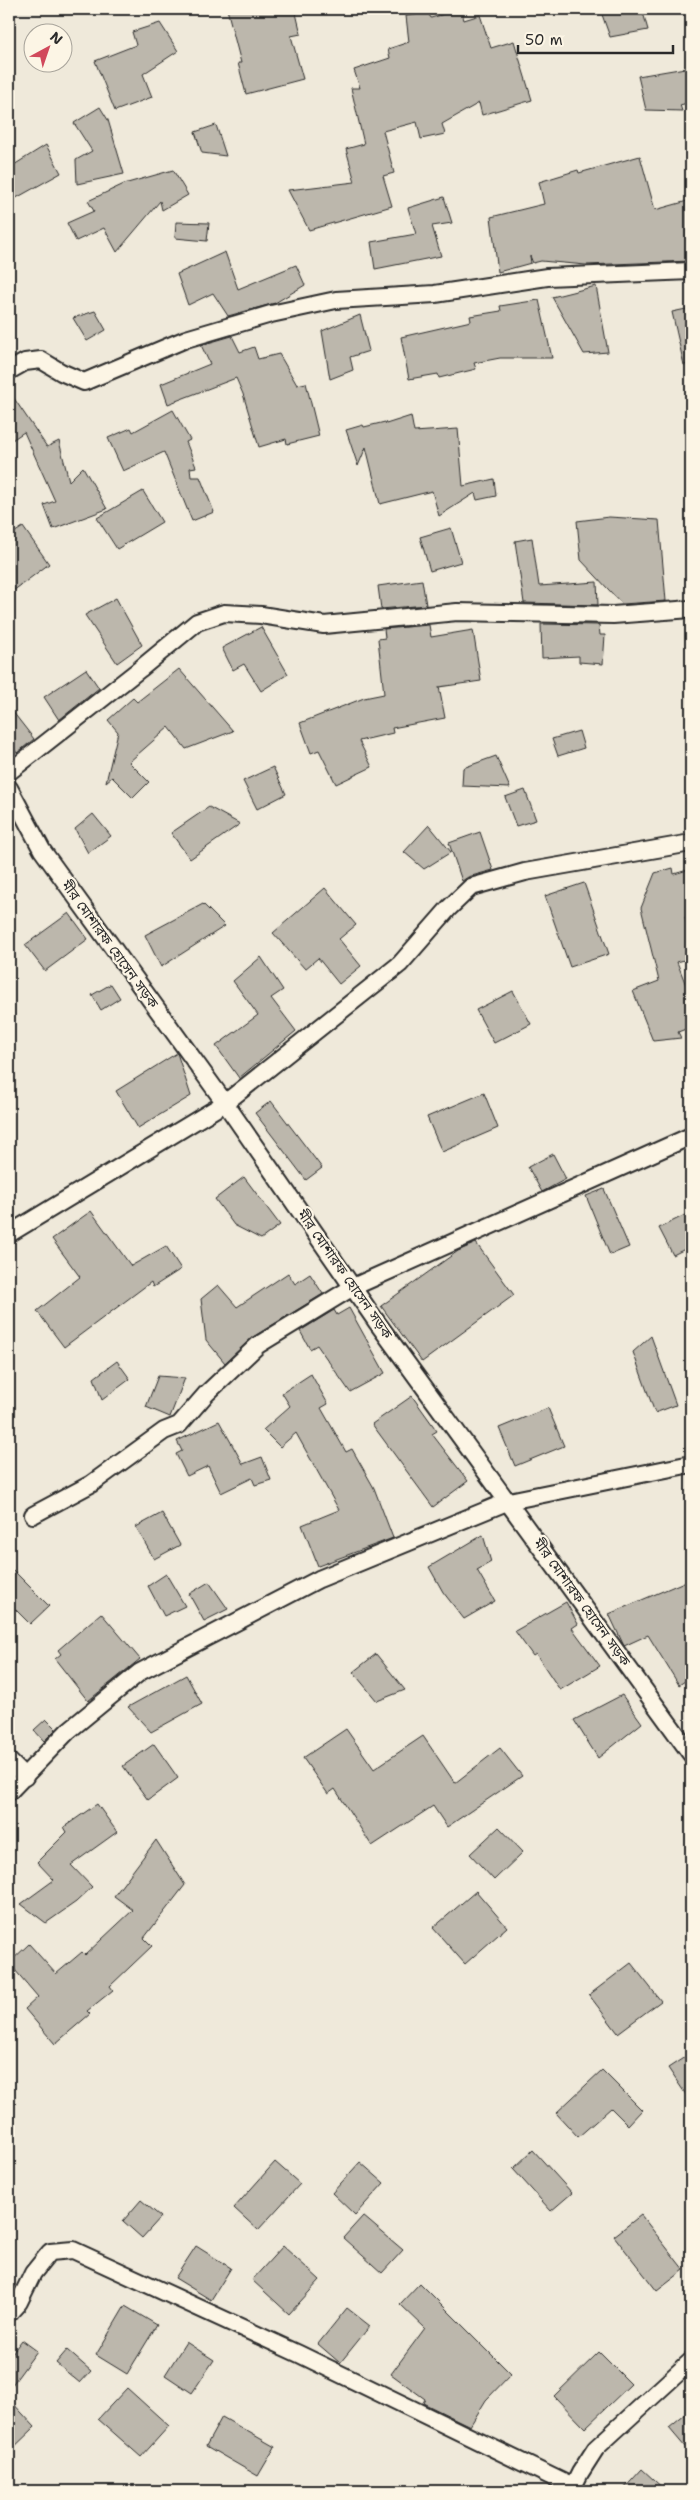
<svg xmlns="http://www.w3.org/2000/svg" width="700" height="2500" font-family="'Shantell Sans','Noto Sans Bengali',sans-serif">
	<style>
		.building { fill: #bcb7ac; stroke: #2b2b2b }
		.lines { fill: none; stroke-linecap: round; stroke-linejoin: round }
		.minor-casing { stroke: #2b2b2b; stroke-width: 20 }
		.minor { stroke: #fcf5e5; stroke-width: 16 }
		.labels { text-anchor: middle; stroke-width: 4.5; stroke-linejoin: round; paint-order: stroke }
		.street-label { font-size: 14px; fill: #2b2b2b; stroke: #fcf5e5 }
	</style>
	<rect width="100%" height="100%" fill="#efe9da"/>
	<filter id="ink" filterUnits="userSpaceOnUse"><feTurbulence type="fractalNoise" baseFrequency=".02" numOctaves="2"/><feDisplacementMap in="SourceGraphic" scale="10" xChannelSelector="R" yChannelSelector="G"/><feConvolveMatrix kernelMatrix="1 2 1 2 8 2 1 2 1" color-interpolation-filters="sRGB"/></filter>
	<g filter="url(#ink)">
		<g class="building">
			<path d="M227 9H295L301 34 291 36 303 79 246 94 238 63H241Z"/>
			<path d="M461 9 464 20 480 15 491 48 514 41 532 100 482 115 479 103 442 124 445 134 421 139 417 122 383 131 394 173 383 176 392 206 309 230 288 190 355 182 346 149 364 144 351 88H360L354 70 390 58 388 49 409 42 406 16 428 13 431 18Z"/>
			<path d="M600 9H642L648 30 610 37Z"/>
			<path d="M160 23 178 51 143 74 152 97 115 111 95 61 136 45 132 32Z"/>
			<path d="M691 67V102L680 105 682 111 646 110 638 76Z"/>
			<path d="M100 107 108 120 124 174 77 184 76 160 92 151 74 123Z"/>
			<path d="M216 125 226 156 202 153 195 132Z"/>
			<path d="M46 145 61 173 9 202V168Z"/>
			<path d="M640 156 655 210 691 200V261L586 265 541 261 533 263 530 256 531 263 498 272 491 217 544 204 539 182 578 170 579 173Z"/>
			<path d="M173 170 188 195 162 210 160 201 117 252 104 228 76 241 67 223 94 211 88 201 124 184Z"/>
			<path d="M444 197 452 223 432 226 441 256 375 269 371 242 416 234 408 208Z"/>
			<path d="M176 222 209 223 207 241 175 238Z"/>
			<path d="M225 252 238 289 296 265 305 285 275 303 228 316 213 293 188 305 177 274Z"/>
			<path d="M596 286 608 352 584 354 552 297Z"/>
			<path d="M539 300 552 358H500L474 363 476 369 439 378 438 374 409 379 401 337 471 321 470 316 501 311 500 306Z"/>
			<path d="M691 308V364L684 365 672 312Z"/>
			<path d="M95 311 106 330 87 341 73 318Z"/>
			<path d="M360 315 369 351 350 357 353 370 330 379 322 331Z"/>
			<path d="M232 336 240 352 254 347 258 359 279 354 297 385 306 383 319 436 287 444 286 439 259 447 243 394 236 378 168 404 161 384 210 364 201 345Z"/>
			<path d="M9 391 47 447 59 441 69 481 83 467 107 509 53 529 44 505 55 501 24 432 9 442Z"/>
			<path d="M173 410 190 440 186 442 196 467 190 468 191 477H200L214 512 192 521 164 452 123 471 108 438 131 428 133 432Z"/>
			<path d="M411 416 414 432 458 429 463 486 494 479 496 496 477 500 475 493 439 516 432 491 380 504 366 447 358 466 346 430 363 425 364 427 385 422 386 424Z"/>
			<path d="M143 491 162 522 117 549 97 518Z"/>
			<path d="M609 517 659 520 666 601 622 604 581 560 577 521Z"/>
			<path d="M23 527 49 564 9 594V536Z"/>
			<path d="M451 528 461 562 430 571 420 537Z"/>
			<path d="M532 538 539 586 597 582 598 605 524 603 515 541Z"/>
			<path d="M422 580 426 605 381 609 378 586Z"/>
			<path d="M116 598 142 645 117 663 85 615Z"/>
			<path d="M541 624 599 625 600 635H605L603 664 579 662V656L542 658Z"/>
			<path d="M429 625 431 637 473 630 481 681 439 687 445 718 392 728 393 733 359 741 372 767 336 784 319 750 311 753 300 723 364 698 384 694 378 639 385 638 384 629Z"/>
			<path d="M261 627 288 674 261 691 244 664 233 670 222 648Z"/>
			<path d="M86 669 99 688 59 720 44 697Z"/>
			<path d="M179 669 233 731 186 749 169 727 129 762 149 782 133 798 112 777 106 782 118 732 108 720 133 698 137 702Z"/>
			<path d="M9 707 34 739 17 753 9 742Z"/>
			<path d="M579 731 584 748 558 756 552 739Z"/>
			<path d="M496 756 510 788 462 786 463 768Z"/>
			<path d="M273 767 286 794 257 809 243 781Z"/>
			<path d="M525 790 536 820 516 826 505 797Z"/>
			<path d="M209 807 240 824 190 859 171 833Z"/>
			<path d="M93 814 111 836 88 853 75 829Z"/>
			<path d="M429 825 451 852 424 869 404 852Z"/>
			<path d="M480 832 493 870 468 877 462 881 449 843Z"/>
			<path d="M673 868 674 874 691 869V915L685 917 691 942V958L677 962 691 998V1027L678 1032 681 1038 653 1041 633 991 659 981 641 908 655 873Z"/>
			<path d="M584 883 609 954 570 967 545 896Z"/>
			<path d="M325 888 356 925 339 939 361 966 339 984 318 958 305 969 273 933Z"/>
			<path d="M203 904 225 926 161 967 145 935Z"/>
			<path d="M69 913 88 939 45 971 25 945Z"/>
			<path d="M261 957 283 990 271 998 296 1031 239 1078 216 1046 258 1015 233 981Z"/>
			<path d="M111 984 120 998 101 1010 92 995Z"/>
			<path d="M513 991 531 1024 494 1043 476 1010Z"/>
			<path d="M177 1053 191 1096 138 1128 116 1091Z"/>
			<path d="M484 1093 498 1128 442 1152 427 1117Z"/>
			<path d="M271 1101 322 1168 306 1180 255 1113Z"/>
			<path d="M553 1154 566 1179 542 1192 528 1167Z"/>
			<path d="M244 1177 280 1225 261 1239 234 1225 215 1199Z"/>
			<path d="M604 1189 629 1247 610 1255 586 1196Z"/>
			<path d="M91 1211 131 1266 166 1246 181 1269 153 1287 151 1282 64 1347 37 1311 80 1277 52 1239Z"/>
			<path d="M691 1212V1246L673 1255 659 1228Z"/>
			<path d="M476 1243 514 1295 422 1362 381 1306 458 1251Z"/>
			<path d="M288 1273 295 1284 310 1274 323 1294 253 1337 225 1363 206 1340 201 1299 218 1285 237 1307Z"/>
			<path d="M349 1308 385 1373 350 1392 317 1345 310 1349 300 1331 334 1310 337 1315Z"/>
			<path d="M651 1336 676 1405 655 1413 633 1352Z"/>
			<path d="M117 1361 130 1379 102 1400 94 1378Z"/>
			<path d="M311 1374 328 1404 321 1408 346 1452 352 1449 374 1488 393 1538 318 1566 302 1525 339 1510 296 1433 280 1447 263 1430 290 1406 282 1393Z"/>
			<path d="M158 1376 185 1378 170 1417 146 1407Z"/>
			<path d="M412 1396 437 1431 432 1434 468 1481 433 1507 372 1424Z"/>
			<path d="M548 1408 564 1446 515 1466 499 1428Z"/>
			<path d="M219 1421 243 1464 262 1457 271 1480 255 1485 252 1478 221 1493 208 1466 187 1476 176 1454 182 1451 177 1441Z"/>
			<path d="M162 1513 180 1545 154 1559 136 1527Z"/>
			<path d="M483 1535 491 1562 477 1570 495 1601 464 1619 443 1592 429 1567Z"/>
			<path d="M9 1566 49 1606 30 1624 9 1603Z"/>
			<path d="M166 1574 185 1606 164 1616 148 1586Z"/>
			<path d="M691 1579V1677L679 1685 648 1635 624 1646 609 1614Z"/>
			<path d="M209 1582 228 1609 204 1621 189 1594Z"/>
			<path d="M566 1602 578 1624 572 1628 600 1666 560 1690 536 1654 533 1656 515 1631Z"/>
			<path d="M101 1613 140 1659 88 1701 55 1659 61 1654 58 1650Z"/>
			<path d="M376 1654 405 1690 377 1701 353 1672Z"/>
			<path d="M186 1675 202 1704 151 1732 128 1707Z"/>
			<path d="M622 1695 642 1723 598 1758 574 1720Z"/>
			<path d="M46 1719 56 1729 44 1741 34 1730Z"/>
			<path d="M346 1729 374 1769 423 1736 455 1783 500 1748 522 1776 447 1827 433 1806 372 1846 335 1789 328 1794 303 1758Z"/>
			<path d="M154 1744 178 1778 148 1800 123 1766Z"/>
			<path d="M97 1804 117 1832 71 1865 92 1887 76 1902 46 1923 21 1904 54 1880 37 1862 67 1832 64 1827Z"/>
			<path d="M499 1827 523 1852 494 1880 470 1854Z"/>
			<path d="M156 1840 185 1885 144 1938 152 1946 110 1986 113 1990 87 2011 90 2014 55 2044 25 2009 38 1997 9 1963 29 1944 56 1974 82 1952 85 1955 133 1910 114 1896Z"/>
			<path d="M476 1891 507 1927 465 1964 433 1928Z"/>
			<path d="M631 1963 661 2001 618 2033 589 1995Z"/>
			<path d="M691 2053V2102L668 2068Z"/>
			<path d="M602 2070 642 2110 628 2125 611 2108 578 2137 556 2113Z"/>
			<path d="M533 2150 572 2193 551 2211 513 2169Z"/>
			<path d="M275 2162 300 2184 258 2230 234 2208Z"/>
			<path d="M360 2162 384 2183 355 2215 332 2193Z"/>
			<path d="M141 2200 161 2217 142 2238 123 2221Z"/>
			<path d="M641 2215 684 2270 657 2291 614 2236Z"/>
			<path d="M363 2216 403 2250 382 2273 343 2238Z"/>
			<path d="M196 2246 231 2268 211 2300 175 2278Z"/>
			<path d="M283 2246 320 2280 289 2314 252 2280Z"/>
			<path d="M420 2283 511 2374 486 2400 470 2426 423 2403 425 2399 391 2374 425 2328 400 2304Z"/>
			<path d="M125 2306 157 2325 127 2374 96 2355Z"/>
			<path d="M347 2308 370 2326 340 2363 318 2344Z"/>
			<path d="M22 2340 37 2351 9 2389V2357Z"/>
			<path d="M186 2342 214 2360 192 2393 165 2375Z"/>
			<path d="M67 2350 91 2371 80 2383 56 2363Z"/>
			<path d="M599 2352 631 2384 585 2428 554 2396Z"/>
			<path d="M127 2388 169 2426 141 2457 98 2419Z"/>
			<path d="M9 2399 35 2427 9 2452Z"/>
			<path d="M691 2410V2454L669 2428Z"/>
			<path d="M222 2417 275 2447 258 2476 206 2446Z"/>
			<path d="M642 2469 666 2491H622Z"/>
		</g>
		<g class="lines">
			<g class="minor-casing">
				<g id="minor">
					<path d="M9 371 25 362 41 360 61 372 84 382 186 339 271 314 336 300 435 294 547 277 691 271"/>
					<path d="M9 772 140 669 197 622 224 613 261 615 324 625 457 612 613 615 691 609"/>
					<path d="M9 788 42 850 225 1103 376 1321 691 1754"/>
					<path d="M9 1234 225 1103 400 964 449 908 471 887 525 872 691 843"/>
					<path d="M33 1515 91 1484 164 1431 179 1425 206 1394 258 1345 353 1287 691 1136"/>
					<path d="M9 1761 25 1777"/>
					<path d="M9 1792 68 1731 140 1672 319 1579 509 1501 691 1464"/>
					<path d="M9 2313 19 2302 33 2273 50 2252 73 2250 299 2354 573 2487"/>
					<path d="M574 2491 573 2487 580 2473 596 2448 691 2361"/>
				</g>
			</g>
			<use href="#minor" class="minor"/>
		</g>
	</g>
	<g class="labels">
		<g class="street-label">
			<text transform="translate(110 944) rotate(54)" y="5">মীর মোশারফ হোসেন সড়ক</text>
			<text transform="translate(345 1274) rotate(55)" y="5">মীর মোশারফ হোসেন সড়ক</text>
			<text transform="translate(582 1602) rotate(54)" y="5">মীর মোশারফ হোসেন সড়ক</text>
		</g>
	</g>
	<rect width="700" height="2500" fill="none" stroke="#fcf5e5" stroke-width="30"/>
	<rect x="15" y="15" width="670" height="2470" fill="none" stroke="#2b2b2b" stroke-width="2" filter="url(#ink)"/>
	<g transform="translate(48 48) rotate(40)"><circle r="24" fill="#fcf5e5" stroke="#a8a49b"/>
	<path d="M0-4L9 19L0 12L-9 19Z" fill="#d1495b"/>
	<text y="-8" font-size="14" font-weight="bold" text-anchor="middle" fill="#2b2b2b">N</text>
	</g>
	<path d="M518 45v8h155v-8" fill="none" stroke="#2b2b2b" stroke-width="2.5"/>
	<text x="525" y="45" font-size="15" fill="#2b2b2b" stroke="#fcf5e5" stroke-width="4" paint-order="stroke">50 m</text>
</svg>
